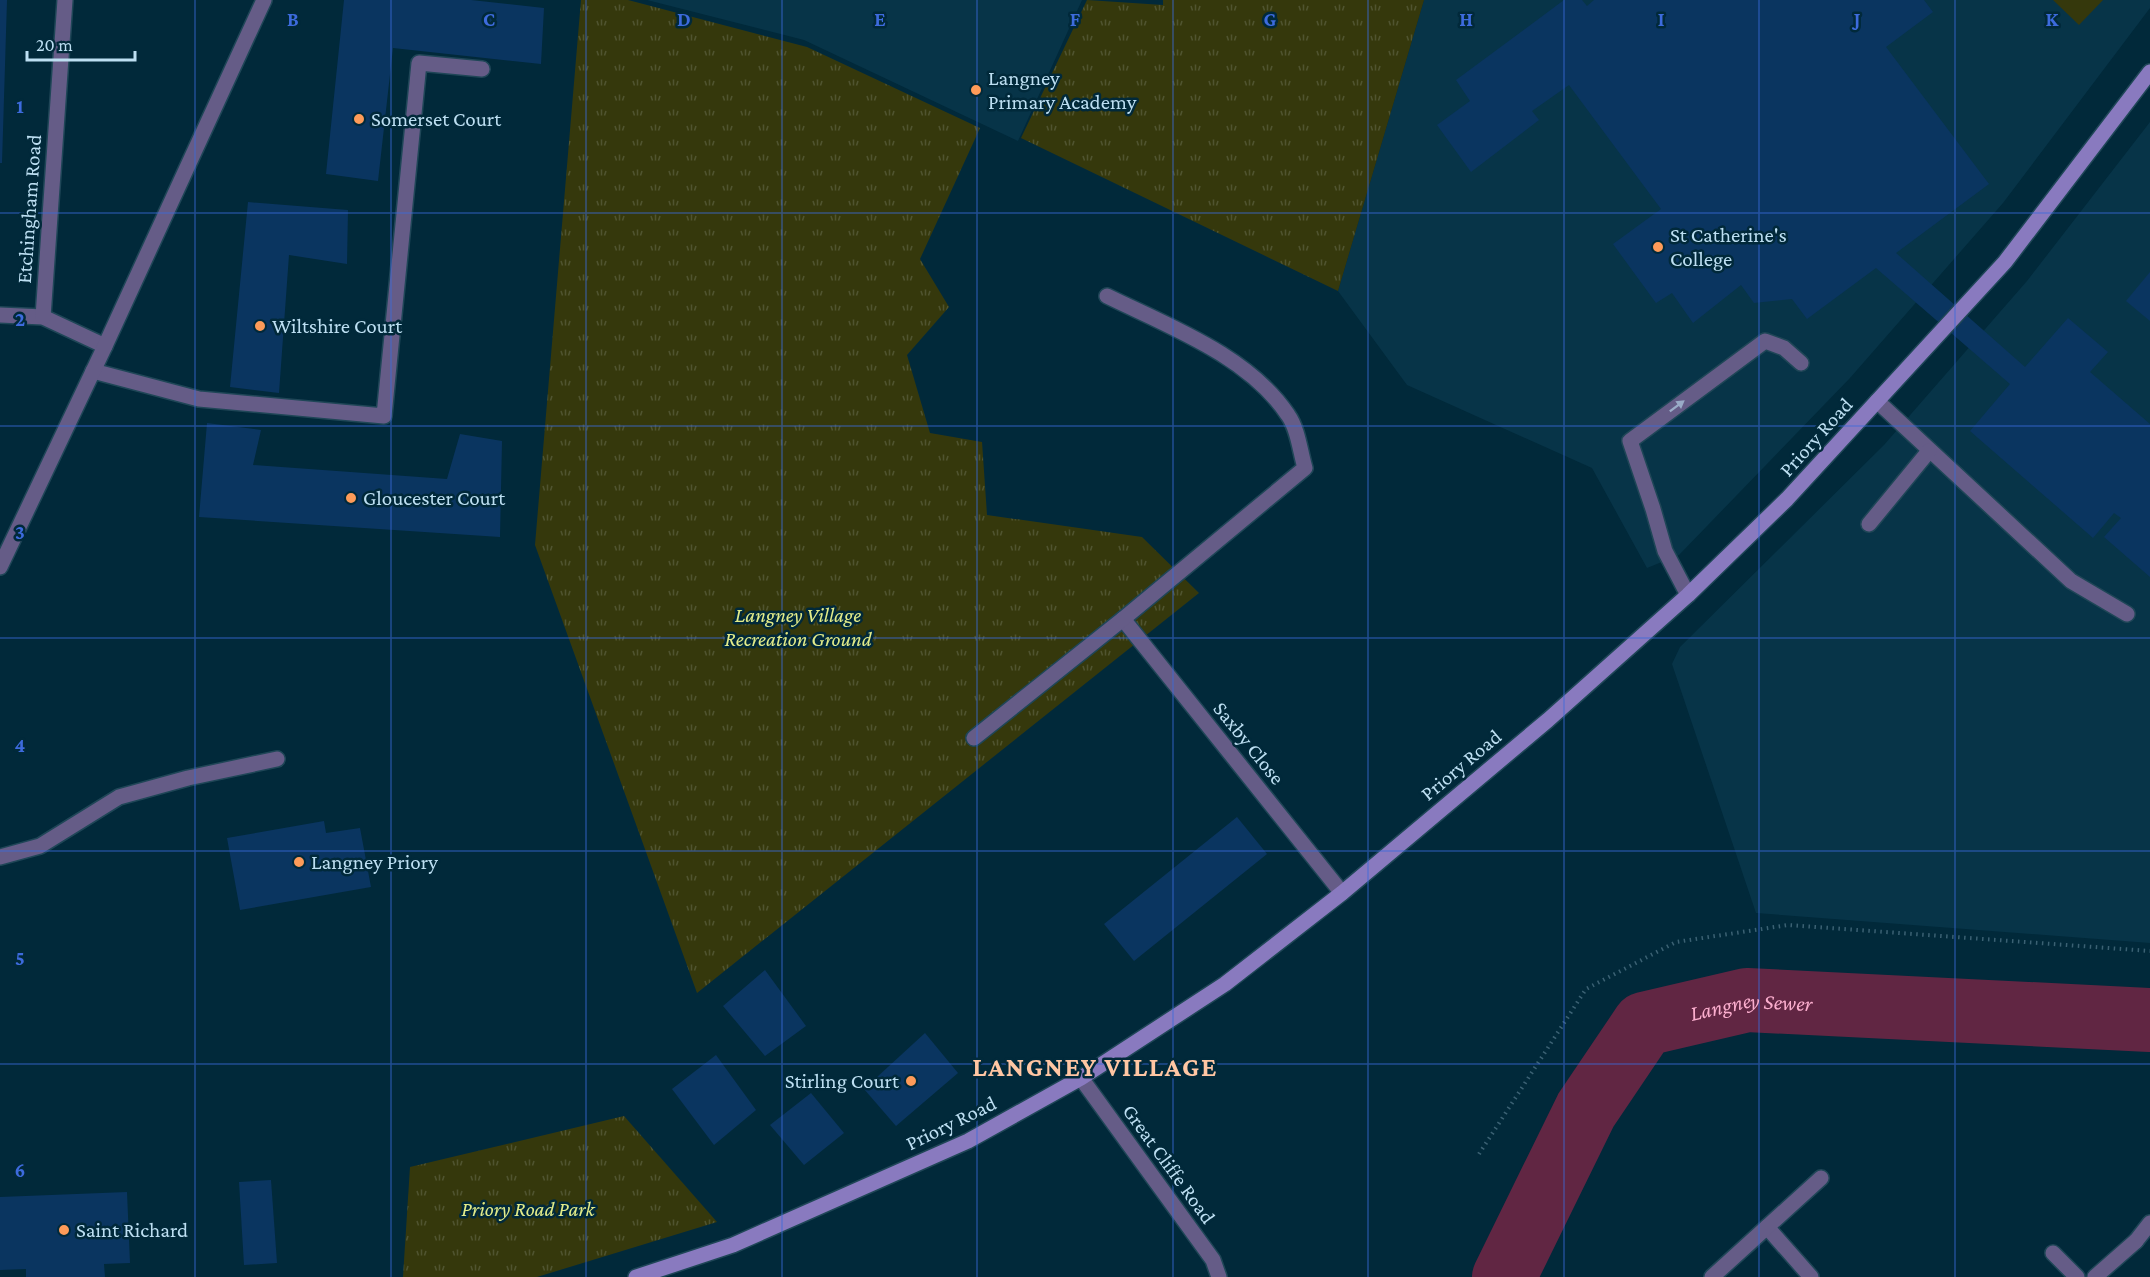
<svg xmlns="http://www.w3.org/2000/svg" width="2150" height="1277" font-family="'Crimson Pro',serif">
	<style>
		.built { fill: #073448 }
		.grass { fill: url(#grass-tufts) }
		.garden { fill: #35380c }
		.lines { fill: none; stroke-linecap: round; stroke-linejoin: round }
		.river { stroke: #612643; stroke-width: 64 }
		.building { fill: #0a3560 }
		.lane-casing { stroke: #1f4657; stroke-width: 18 }
		.street-casing { stroke: #1f4657; stroke-width: 18 }
		.secondary-casing { stroke: #1f4657; stroke-width: 18 }
		.path { stroke: #3b6173; stroke-width: 4; stroke-dasharray: 1.5 4.5; stroke-linecap: butt }
		.lane { stroke: #655c87; stroke-width: 15 }
		.street { stroke: #655c87; stroke-width: 15 }
		.secondary { stroke: #897abf; stroke-width: 15 }
		.oneway { fill: #9aabc7 }
		.grid { fill: none; stroke: #3d6bdd; stroke-width: 1.5; stroke-opacity: 0.55 }
		.poi-dot { fill: #fe9b59; stroke: #01293a; stroke-width: 2 }
		.labels { text-anchor: middle; stroke-width: 5; stroke-linejoin: round; paint-order: stroke }
		.poi-label { font-size: 21px; fill: #bddff2; stroke: #01293a; text-anchor: start }
		.street-label { font-size: 21px; fill: #bddff2; stroke: #01293a }
		.park-label { font-size: 21px; font-style: italic; fill: #e3ec89; stroke: #01293a }
		.water-label { font-size: 22px; font-style: italic; fill: #fbaece; stroke: #01293a }
		.district-label { font-size: 27px; font-weight: bold; letter-spacing: 1.5px; fill: #ffc6a3; stroke: #01293a }
		.grid-label { font-size: 20px; text-anchor: middle; font-weight: bold; fill: #3d6bdd; stroke: #01293a; stroke-width: 5; stroke-linejoin: round; paint-order: stroke }
	</style>
	<defs>
		<pattern id="grass-tufts" width="24" height="20" patternUnits="userSpaceOnUse" patternTransform="scale(1.5)"><rect width="24" height="20" fill="#35380c"/><path d="M3 7l-1-3M5 7V3M7 7l1-3M15 17l-1-3M17 17v-4M19 17l1-3" fill="none" stroke="#505430"/></pattern>
	</defs>
	<rect width="100%" height="100%" fill="#01293a"/>
	<g class="built">
		<path d="M647 0H1082L1018 141 804 40Z"/>
		<path d="M1424 0H2150V8L2003 203 1850 378 1679 555 1647 568 1592 468 1407 385 1338 291Z"/>
		<path d="M2150 122V943L1756 913 1672 664 1680 647 1884 445 2027 281Z"/>
	</g>
	<g class="grass">
		<path d="M581 0H628L807 47 980 128 920 259 949 307 907 355 930 433 982 442 987 515 1142 537 1199 593 697 993 535 545Z"/>
		<path d="M1087 0 1163 5V0H1424L1338 291 1021 138Z"/>
		<path d="M624 1116 717 1222 537 1277H403L410 1167Z"/>
	</g>
	<path class="garden" d="M2053 0H2103L2079 25Z"/>
	<g class="lines">
		<path class="river" id="s1" d="M1504 1277 1586 1110 1644 1024 1747 1000 2150 1020"/>
	</g>
	<g class="building">
		<path d="M0 0H7L2 163H0Z"/>
		<path d="M344 0H471L544 8 541 64 393 48 378 181 326 174Z"/>
		<path d="M1564 0H1582L1587 6 1594 0H1924L1933 12 1886 47 1989 184 1896 253 2025 367 2068 318 2108 352 2090 372 2150 424V577L2104 537 2121 518 2114 513 2093 538 1970 431 2010 384 1876 268 1807 319 1792 299 1754 303 1741 285 1693 323 1672 293 1656 303 1613 244 1661 209 1569 85 1532 111 1539 120 1471 172 1437 125 1470 101 1456 80Z"/>
		<path d="M248 202 348 210 347 264 289 255 279 393 230 387Z"/>
		<path d="M2150 272V321L2126 301Z"/>
		<path d="M207 423 261 430 253 465 447 479 460 434 502 441 500 537 199 517Z"/>
		<path d="M1237 817 1267 854 1134 961 1104 924Z"/>
		<path d="M324 821 326 833 360 828 371 887 240 910 227 838Z"/>
		<path d="M765 970 806 1026 765 1056 723 1006Z"/>
		<path d="M925 1033 958 1073 896 1126 864 1089Z"/>
		<path d="M716 1055 756 1110 714 1145 672 1089Z"/>
		<path d="M811 1093 844 1133 804 1165 770 1125Z"/>
		<path d="M271 1180 277 1263 244 1265 239 1182Z"/>
		<path d="M127 1192 130 1263 104 1264 105 1277H26V1269L0 1270V1197Z"/>
	</g>
	<g class="lines">
		<g class="lane-casing">
			<g id="lane">
				<path d="M93 371 199 399 384 416 419 63 482 69"/>
				<path d="M1877 401 2071 581 2127 614"/>
				<path d="M1869 524 1929 451"/>
				<path d="M1688 595 1665 551 1653 509 1630 441 1765 341 1784 348 1801 363"/>
				<path d="M0 857 40 846 119 797 188 778 277 759"/>
				<path d="M2136 1241 2150 1223"/>
			</g>
		</g>
		<g class="street-casing">
			<g id="street">
				<path d="M0 315 43 317 105 346"/>
				<path d="M43 317 65 0"/>
				<path d="M0 567 105 346 264 0"/>
				<path d="M1123 619 1342 893"/>
				<path d="M974 738 1123 619 1305 468C1300 451 1298 429 1288 415 1249 356 1168 326 1107 296"/>
				<path d="M1081 1078 1213 1260 1219 1277"/>
				<path d="M1767 1227 1811 1277"/>
				<path d="M2053 1253 2077 1277"/>
				<path d="M1712 1277 1821 1178"/>
				<path d="M2095 1277 2136 1241"/>
			</g>
		</g>
		<g class="secondary-casing">
			<path id="secondary" d="M636 1277 733 1245 968 1141 1081 1078 1225 984 1342 893 1548 720 1688 595 1787 499 2005 262 2150 72"/>
		</g>
		<path class="path" d="M1479 1154 1586 989 1676 942 1788 925 2150 951"/>
		<use href="#lane" class="lane"/>
		<use href="#street" class="street"/>
		<use href="#secondary" class="secondary"/>
	</g>
	<defs><path id="oneway-solid" d="M-6-.8H1V-3.2L6.5 0L1 3.2V.8H-6Z" transform="scale(1.5)"/></defs>
	<use class="oneway" href="#oneway-solid" transform="translate(1677 406) rotate(-37)"/>
	<path class="grid" d="M195 0V1277M391 0V1277M586 0V1277M782 0V1277M977 0V1277M1173 0V1277M1368 0V1277M1564 0V1277M1759 0V1277M1955 0V1277M0 213H2150M0 426H2150M0 638H2150M0 851H2150M0 1064H2150"/>
	<g class="poi-dot">
		<circle cx="976" cy="90" r="6"/>
		<circle cx="359" cy="119" r="6"/>
		<circle cx="1658" cy="247" r="6"/>
		<circle cx="260" cy="326" r="6"/>
		<circle cx="351" cy="498" r="6"/>
		<circle cx="299" cy="862" r="6"/>
		<circle cx="911" cy="1081" r="6"/>
		<circle cx="64" cy="1230" r="6"/>
	</g>
	<g class="labels">
		<g class="poi-label">
			<text x="988" y="85">Langney<tspan x="988" dy="24">Primary Academy</tspan></text>
			<text x="371" y="126">Somerset Court</text>
			<text x="1670" y="242">St Catherine's<tspan x="1670" dy="24">College</tspan></text>
			<text x="272" y="333">Wiltshire Court</text>
			<text x="363" y="505">Gloucester Court</text>
			<text x="311" y="869">Langney Priory</text>
			<text x="899" y="1088" text-anchor="end">Stirling Court</text>
			<text x="76" y="1237">Saint Richard</text>
		</g>
		<g class="street-label">
			<text transform="translate(29 209) rotate(-86)" y="7">Etchingham Road</text>
			<text transform="translate(1816 437) rotate(-48)" y="7">Priory Road</text>
			<text transform="translate(1249 743) rotate(51)" y="7">Saxby Close</text>
			<text transform="translate(1461 765) rotate(-40)" y="7">Priory Road</text>
			<text transform="translate(951 1123) rotate(-26)" y="7">Priory Road</text>
			<text transform="translate(1169 1164) rotate(54)" y="7">Great Cliffe Road</text>
		</g>
		<g class="park-label">
			<text x="798" y="622">Langney Village<tspan x="798" dy="24">Recreation Ground</tspan></text>
			<text x="528" y="1216">Priory Road Park</text>
		</g>
		<g class="water-label">
			<text dy="8" stroke="none"><textPath href="#s1" startOffset="399">Langney Sewer</textPath></text>
		</g>
		<g class="district-label">
			<text x="1095" y="1076">LANGNEY VILLAGE</text>
		</g>
	</g>
	<g class="grid-label">
		<text x="293" y="26">B</text>
		<text x="489" y="26">C</text>
		<text x="684" y="26">D</text>
		<text x="880" y="26">E</text>
		<text x="1075" y="26">F</text>
		<text x="1270" y="26">G</text>
		<text x="1466" y="26">H</text>
		<text x="1661" y="26">I</text>
		<text x="1857" y="26">J</text>
		<text x="2052" y="26">K</text>
		<text x="20" y="113">1</text>
		<text x="20" y="326">2</text>
		<text x="20" y="539">3</text>
		<text x="20" y="752">4</text>
		<text x="20" y="965">5</text>
		<text x="20" y="1177">6</text>
	</g>
	<path d="M27 51v9h108v-9" fill="none" stroke="#bddff2" stroke-width="3"/>
	<text x="36" y="51" font-size="18" fill="#bddff2" stroke="#01293a" stroke-width="4.5" paint-order="stroke">20 m</text>
</svg>
